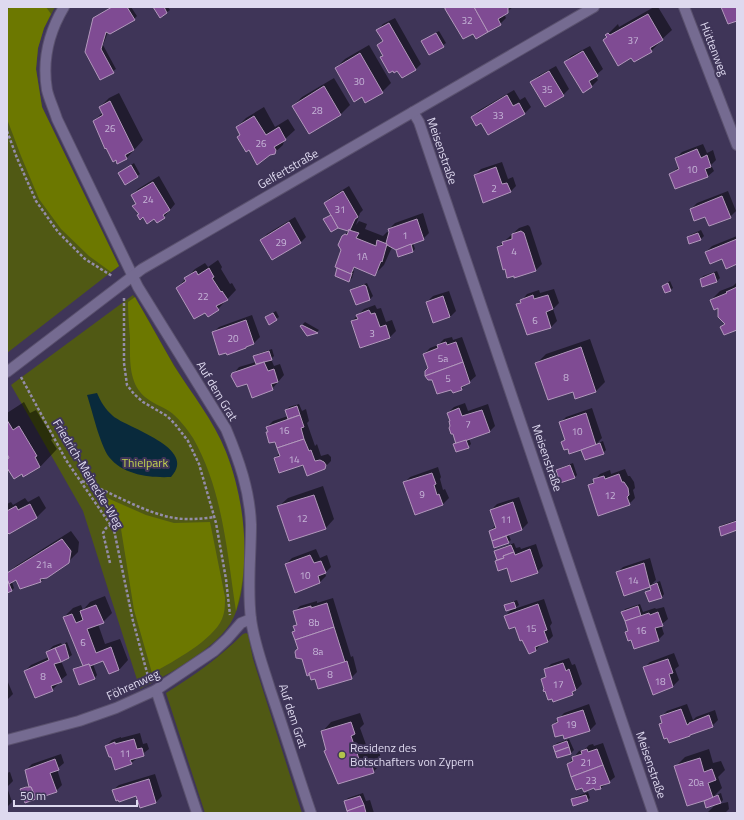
<svg xmlns="http://www.w3.org/2000/svg" width="744" height="820" font-family="'Titillium Web',sans-serif">
	<style>
		.green { fill: #505914 }
		.forest { fill: #6c7800 }
		.water { fill: #092a3c }
		.shadow { fill: #0007 }
		.building { fill: #7f4b93; stroke: #b298bc }
		.lines { fill: none; stroke-linecap: round; stroke-linejoin: round }
		.minor-casing { stroke: #5a516e; stroke-width: 12 }
		.path { stroke: #948da9; stroke-width: 2.5; stroke-dasharray: 3 2; stroke-linecap: butt }
		.minor { stroke: #756b91; stroke-width: 10 }
		.poi-dot { fill: #b2c34b; stroke: #3f3558; stroke-width: 1.5 }
		.labels { text-anchor: middle; stroke-width: 4; stroke-linejoin: round; paint-order: stroke }
		.number-label { font-size: 10px; fill: #c6b6d8 }
		.street-label { font-size: 12px; fill: #ded9ef; stroke: #3f3558 }
		.park-label { font-size: 12px; fill: #c0d14f; stroke: #3f3558 }
		.poi-label { font-size: 12px; fill: #ded9ef; stroke: #3f3558; text-anchor: start }
	</style>
	<rect width="100%" height="100%" fill="#3f3558"/>
	<g class="green">
		<path d="M7 7H55L44 28 38 48 36 69 42 107 119 266 7 353Z"/>
		<path d="M133 295C148 317 160 342 174 365 191 393 212 420 225 450 243 490 255 586 230 624 212 651 169 674 140 689L83 511 11 385Z"/>
		<path d="M246 633 248 634 253 659 302 813H205L166 693C195 675 219 658 243 634Z"/>
	</g>
	<g class="forest">
		<path d="M10 7H46L51 14 44 28 38 48 36 69 42 107 119 266 111 272 89 256 61 229 39 199 21 156 7 119V11Z"/>
		<path d="M135 297C148 320 161 343 174 366 192 394 214 421 226 452 245 501 251 560 236 611 227 553 223 490 193 438 187 429 178 417 169 411 161 406 152 403 145 397 128 383 130 358 130 338 129 326 128 314 128 302Z"/>
		<path d="M96 493 146 515 174 523 210 522 225 597C225 605 225 612 222 619 213 640 173 662 152 673L134 610 121 529Z"/>
	</g>
	<path class="water" d="M97 393C101 402 105 409 113 416 127 428 199 448 171 477 150 478 123 475 109 457 100 445 92 410 87 395Z"/>
	<g class="shadow">
		<path d="M112 7H131L137 16 134 19 108 32 103 45 116 69 100 79 97 16Z"/>
		<path d="M154 7H168L170 10 160 17Z"/>
		<path d="M446 7H513L504 14 506 18 500 24 476 38 473 32Z"/>
		<path d="M654 7H658L672 30 660 41V42L651 51 632 57 608 37 607 35 618 24 619 27Z"/>
		<path d="M395 18 421 64 415 70 398 69 381 58 384 55 378 45 383 40 378 30 383 24Z"/>
		<path d="M439 31 446 43 430 54 425 39Z"/>
		<path d="M369 45 391 83 382 92 362 96 336 68 345 59Z"/>
		<path d="M590 46 603 69 595 76 598 80 592 86 583 91 565 62 571 56Z"/>
		<path d="M556 66 569 89 563 95 532 82 538 76Z"/>
		<path d="M334 78 350 105 341 114 309 133 293 106 302 97Z"/>
		<path d="M514 90 520 100 525 97 531 107 525 113 488 134 481 122 472 117 478 111Z"/>
		<path d="M119 93 143 140 126 159 94 121 103 112 100 107 109 98Z"/>
		<path d="M264 107 275 127 288 119 295 130 284 140 283 145 273 154 241 135 237 127 246 118Z"/>
		<path d="M703 144 707 153 713 150 716 160 711 165 714 171 708 176 670 174 679 167 676 158 682 152Z"/>
		<path d="M502 162 508 179 513 177 516 186 510 192 475 175 481 169Z"/>
		<path d="M134 163 140 174 137 176 119 173Z"/>
		<path d="M159 176 175 204 164 217 155 218 144 216 134 206 136 203 132 195 138 189Z"/>
		<path d="M349 186 363 210 360 213 356 225 359 221 367 224 365 229 383 236 387 232 391 233 389 229 395 223 423 213 429 233 423 239 413 243 415 249 412 252 397 249 392 247 384 265 375 274 356 267 352 271H354L352 278 349 281 338 269 342 250 343 237 350 229 325 219 331 214 325 203 331 197Z"/>
		<path d="M728 191 736 211 730 217 691 209 697 203Z"/>
		<path d="M295 217 306 237 300 243 262 240 267 234Z"/>
		<path d="M528 225 530 227 542 264 536 270 515 277 498 247 519 228Z"/>
		<path d="M701 230 704 236 701 239 690 243 688 237 690 235Z"/>
		<path d="M737 236V263L706 252 712 246Z"/>
		<path d="M218 260 222 267 221 269 230 284 232 283 236 290 218 309 177 288 195 269 205 263 208 267Z"/>
		<path d="M717 271 720 278 717 281 703 286 701 279 703 276Z"/>
		<path d="M670 281 673 288 670 290 663 286Z"/>
		<path d="M367 283 373 296 370 299 356 304 352 290 354 288Z"/>
		<path d="M736 283 737 329 721 327 725 323 719 306 711 300 720 291 733 286Z"/>
		<path d="M554 289 559 303 553 309 557 321 551 327 528 334 518 305 527 294 539 290 540 293Z"/>
		<path d="M449 291 456 311 450 317 427 302 433 296Z"/>
		<path d="M375 305 377 309 381 308 386 322 392 320 396 331 390 337 361 347 352 321 364 309Z"/>
		<path d="M276 311 279 317 276 319 266 317Z"/>
		<path d="M252 315 260 337 254 343 246 347 213 333 219 327Z"/>
		<path d="M305 322 319 330 317 332 307 335 301 326Z"/>
		<path d="M452 337 453 340 462 337 476 376 461 389 429 368 424 354 430 348 438 345 444 339Z"/>
		<path d="M590 339 605 382 596 391 576 398 573 390 537 363 546 354Z"/>
		<path d="M272 349 274 356 271 359 274 366 280 364 284 375 272 389 247 383 233 374 239 367 256 362 254 356 257 354Z"/>
		<path d="M24 402 30 413 36 410 53 438 51 440 57 449 40 467 24 476 22 473 7 466V458L9 456 7 452V413Z"/>
		<path d="M465 403 468 411 488 404 495 426 489 432 469 438 471 444 468 447 454 444 457 442 448 413 454 407Z"/>
		<path d="M299 404 302 411 306 409 309 421 307 423 315 446 317 444 321 456 328 454 331 457V461L322 470 304 464 275 458 280 453 276 440 267 433 268 431 267 427 273 421 288 416 286 410 289 407Z"/>
		<path d="M592 408 602 438 596 444 603 441 606 450 603 453 585 447 568 448 562 442 565 439 560 423 566 417Z"/>
		<path d="M573 463 577 475 574 478 557 470 560 468Z"/>
		<path d="M438 467 441 477 440 479 443 490 445 489 449 498 443 504 415 514 404 483 410 477Z"/>
		<path d="M625 469 628 476H630L634 482 635 488 633 490 635 498 629 504 589 486 600 474 610 470 611 474Z"/>
		<path d="M323 486 334 519 325 529 278 507 288 498Z"/>
		<path d="M39 496 46 508 37 517 9 533 7 531V504L11 502 13 505 25 498 28 502Z"/>
		<path d="M519 497 528 523 522 529 508 534 511 540 508 542 495 547 490 531 496 525 491 510 497 504Z"/>
		<path d="M737 520V529L720 528 722 525Z"/>
		<path d="M71 531 79 542 78 552 68 562 41 581 17 579 12 582 14 588 12 590 7 592V574L16 566Z"/>
		<path d="M514 543 516 548 520 547 521 549 536 544 543 566 537 572 508 566 496 561 498 559 495 551 498 549Z"/>
		<path d="M316 549 320 558 327 555 331 567 325 573 326 576 320 582 286 564 292 558Z"/>
		<path d="M650 558 656 580 652 584 660 581 664 594 662 597 650 601 647 592 652 589 651 585 625 594 617 573 623 567Z"/>
		<path d="M105 596 112 613 103 622 98 624 105 644 120 639 128 660 119 670 104 660 93 664 97 675 95 678 75 670 77 667 84 665 64 617 73 608 81 605 83 610 90 602Z"/>
		<path d="M333 598 351 657 353 656 357 672 351 678 315 677 310 674 307 675 294 632 296 630 295 626 298 623 294 612 300 606 317 601V603Z"/>
		<path d="M544 599 552 623 550 626 553 636 547 642 542 643 536 650 530 653 515 626 505 616 513 608 505 606 508 603 517 600 519 605 514 609Z"/>
		<path d="M640 604 643 612 655 608 656 609 664 607 668 619 661 625 664 634 658 640 631 639 626 632 629 630 623 612 625 609Z"/>
		<path d="M67 642 72 655 69 657 61 661 67 675 58 682V684L52 690 25 671 31 665 49 657 47 652 53 646 61 643 62 645Z"/>
		<path d="M674 653 679 666 675 669 679 680 673 686 644 668 650 662Z"/>
		<path d="M569 658 572 665 575 664 582 684 572 694 542 679 547 675 545 670 551 664Z"/>
		<path d="M7 680 13 694 7 700Z"/>
		<path d="M589 704 596 724 590 730 564 737 563 734 553 725 564 713Z"/>
		<path d="M687 704 693 720 696 717 715 710 718 720 712 726 692 733 690 736 660 725 663 722 661 717 667 711Z"/>
		<path d="M360 713 364 724 360 728 369 753 379 751 382 763 373 772 327 749 322 732 331 722Z"/>
		<path d="M140 733 143 744 147 743 149 749 131 763 112 756 106 746 112 740 121 737V738Z"/>
		<path d="M569 739 574 750 571 753 558 757 554 746 557 743Z"/>
		<path d="M603 743 615 777 601 788 568 764 579 751 584 750 589 745 593 744 594 746Z"/>
		<path d="M709 749 713 763 721 761 725 770 718 777 722 788 714 796 721 793 723 800 719 804 728 802 729 809 725 813H707L716 804 706 807 704 800 676 766 685 757Z"/>
		<path d="M61 754 64 763 57 769 62 785 56 791 21 789 24 787 30 785 26 770 32 764Z"/>
		<path d="M10 772 13 781 7 787 12 802 7 807V773Z"/>
		<path d="M155 774 162 796 156 802 137 795 113 790 119 785Z"/>
		<path d="M588 792 590 798 587 800 572 799 575 797Z"/>
		<path d="M363 793 366 801 370 800 374 813H349L345 801 348 798Z"/>
	</g>
	<g class="building">
		<path d="M112 7H127L135 20 110 34 106 32 101 49 114 73 100 80 85 52 93 18Z"/>
		<path d="M153 7H164L167 13 160 18Z"/>
		<path d="M445 7H474L488 32 476 39 473 34 463 39 445 9Z"/>
		<path d="M474 7H508V13L498 19 501 25 488 32Z"/>
		<path d="M721 7H737V21L728 24Z"/>
		<path d="M648 14 663 40 650 48 652 52 634 62 631 58 618 66 603 40 607 37 605 35 608 33 610 35Z"/>
		<path d="M389 23 416 70 402 78 397 71 394 73 393 71 389 73 380 57 383 56 377 45 383 41 376 30Z"/>
		<path d="M436 33 444 47 429 55 421 41Z"/>
		<path d="M583 51 598 76 589 81 592 87 583 93 564 62Z"/>
		<path d="M360 53 383 93 365 103 362 97 354 102 335 68Z"/>
		<path d="M549 71 564 96 545 107 530 82Z"/>
		<path d="M324 86 341 115 309 134 292 106Z"/>
		<path d="M507 95 513 106 519 103 525 114 488 135 481 123 476 126 471 117Z"/>
		<path d="M110 101 134 150 125 155 127 159 117 164 116 160 113 162 106 148 105 149 93 121 103 115 99 107Z"/>
		<path d="M254 116 266 135 279 127 286 140 274 147 276 150 275 154 270 155 257 165 249 150 246 152 237 137 240 135 236 127Z"/>
		<path d="M697 149 701 158 707 155 711 167 705 169 708 177 675 189 669 174 679 169 675 158Z"/>
		<path d="M131 165 138 177 125 185 118 173Z"/>
		<path d="M496 167 502 184 507 183 511 192 483 203 474 175Z"/>
		<path d="M153 182 170 210 163 215 165 218 157 223 154 219 147 224 143 217 140 220 137 215 139 214 132 206 136 204 131 195Z"/>
		<path d="M343 191 358 217 355 219 350 230 349 229 348 231 338 228 324 203Z"/>
		<path d="M722 196 731 218 709 226 705 217 694 221 690 209Z"/>
		<path d="M331 215 338 228 331 232 323 219Z"/>
		<path d="M417 219 424 240 396 250 387 245 386 243 389 232 388 229Z"/>
		<path d="M289 222 301 243 272 260 260 240Z"/>
		<path d="M349 230 359 233 356 238 376 246 377 240 387 244 382 262 381 261 375 276 354 267 351 274 335 267 341 250 338 245 342 236 345 234 347 235Z"/>
		<path d="M521 231 524 233 536 271 514 278V276L507 278 505 269 503 270 497 247 503 245 502 242 512 239V234Z"/>
		<path d="M698 233 701 240 689 244 687 237Z"/>
		<path d="M737 239V264L726 269 722 259 710 264 705 252Z"/>
		<path d="M411 244 413 252 398 257 396 250Z"/>
		<path d="M209 268 214 277 212 278 221 292 222 291 228 300 216 306 219 310 208 317 205 313 194 319 176 288 186 281 184 278 196 271 198 275Z"/>
		<path d="M337 268 351 274 352 273 349 282 335 276Z"/>
		<path d="M714 273 717 282 702 287 700 279Z"/>
		<path d="M668 283 671 291 665 293 662 286Z"/>
		<path d="M364 285 366 286 370 300 356 305 350 290Z"/>
		<path d="M737 287V330L724 335 720 327 725 324 718 317V308L714 310 710 300 727 293 726 292Z"/>
		<path d="M533 295 534 299 548 295 553 309 546 312 551 328 527 335 516 304 521 303 520 300Z"/>
		<path d="M443 296 450 317 433 323 426 302Z"/>
		<path d="M369 310 371 314 375 313 380 327 386 325 390 338 360 348 351 321 358 319 356 315Z"/>
		<path d="M273 313 277 320 269 325 265 317Z"/>
		<path d="M246 320 254 344 246 347V348L227 355 226 353 219 355 212 332Z"/>
		<path d="M302 325 318 333 307 336 300 326Z"/>
		<path d="M446 342 447 345 456 342 463 362 425 376V371L428 368 423 354 438 348 437 345Z"/>
		<path d="M581 347 596 392 575 399 573 392 548 400 535 363Z"/>
		<path d="M269 351 272 360 256 364 253 356Z"/>
		<path d="M264 362 268 371 274 369 278 382 271 384 273 390 252 398 247 384 237 387 231 376 232 373Z"/>
		<path d="M463 362 470 383 461 387 462 390 453 393 451 390 437 394 432 380H428L425 376Z"/>
		<path d="M297 406 300 415 288 419 285 410Z"/>
		<path d="M459 408 462 416 482 410 490 432 456 444 453 434H451L449 428 450 426 449 421H450L447 413Z"/>
		<path d="M586 413 596 445 569 454 568 449 564 450 561 442 565 440 559 422Z"/>
		<path d="M300 415 304 427 301 428 304 439 277 448 275 442 269 443 266 432H268L266 427Z"/>
		<path d="M7 420 13 430 19 426 37 456 35 457 40 467 23 477 22 474 14 479 7 468V459L9 458 7 454Z"/>
		<path d="M304 439 309 451 311 450 315 461 320 460 324 462 326 465 325 469 307 476 303 465 279 473 274 458 280 456 277 448Z"/>
		<path d="M466 440 469 448 456 452 453 444Z"/>
		<path d="M600 443 604 454 585 460 581 450Z"/>
		<path d="M570 465 575 478 560 483 556 470Z"/>
		<path d="M432 473 436 484 434 485 437 495 439 494 443 505 415 515 403 482Z"/>
		<path d="M619 474 622 482H624L628 488 629 495 627 497 630 505 598 516 588 485 594 483 593 479 604 476 605 479Z"/>
		<path d="M314 495 326 529 289 541 277 506Z"/>
		<path d="M513 502 522 530 492 541 489 531 496 528 490 510Z"/>
		<path d="M30 504 37 518 9 534 7 532V511L16 506 18 510Z"/>
		<path d="M737 521V530L721 536 719 527Z"/>
		<path d="M506 536 509 543 494 548 492 541Z"/>
		<path d="M62 539 71 551 69 563 47 578 40 579 41 582 20 589 16 580 9 584 7 579V573Z"/>
		<path d="M511 545 514 552 503 556 504 558 497 560 494 551Z"/>
		<path d="M530 549 538 573 511 582 507 568 498 571 495 561 504 558 503 556 514 552 515 555Z"/>
		<path d="M310 555 314 563 321 561 326 573 318 576 320 583 295 593 285 564Z"/>
		<path d="M644 563 650 587 624 596 616 572Z"/>
		<path d="M7 579 12 591 7 593Z"/>
		<path d="M657 583 662 598 649 602 645 592 651 590 650 586Z"/>
		<path d="M514 602 516 608 506 611 504 605Z"/>
		<path d="M327 603 334 627 295 640 292 632 295 631 293 626 297 625 293 611 311 606V608Z"/>
		<path d="M538 604 547 630 544 631 548 642 535 647 536 651 529 654 522 640 520 641 515 627 509 629 504 616Z"/>
		<path d="M96 605 104 623 87 629 96 653 111 647 119 670 109 674 103 661 90 666 89 664 83 666 63 617 72 614 76 623 83 620 80 611Z"/>
		<path d="M638 606 641 616 625 621 621 612Z"/>
		<path d="M658 612 663 626 655 628 659 641 634 649 631 640 628 641 625 632 628 631 625 621 649 613 650 615Z"/>
		<path d="M334 627 345 662 309 673V675L307 676 302 659 296 658 295 652 296 650 298 649 295 640Z"/>
		<path d="M65 644 69 658 61 662 55 648Z"/>
		<path d="M55 648 61 662 54 664 62 682 51 686 53 691 35 698 24 671 49 660 46 652Z"/>
		<path d="M668 659 673 673 669 674 673 687 653 695 643 667Z"/>
		<path d="M347 661 352 679 318 689 315 679 311 680 309 673Z"/>
		<path d="M563 663 566 671 569 669 576 690 572 692 573 695 553 702 552 699 548 700 545 691 544 692 543 690 544 689 541 679 546 677 544 669Z"/>
		<path d="M89 664 95 679 79 685 73 669Z"/>
		<path d="M681 709 687 725 689 724V723L709 715 713 727 690 735V736L669 743 667 738 664 739 659 724 662 723 660 716Z"/>
		<path d="M583 710 590 731 564 739 563 735 555 737 552 725 558 722 557 718Z"/>
		<path d="M351 722 355 734 351 736 360 762 370 759 374 773 338 784 324 751 326 750 321 731Z"/>
		<path d="M134 739 137 749 142 748 144 756 130 760 132 764 115 770 111 757H109L105 746 115 742V744Z"/>
		<path d="M567 741 569 747 555 752 553 746Z"/>
		<path d="M569 747 571 754 557 758 555 752Z"/>
		<path d="M587 749 588 752 597 749 603 765 571 777 567 764 573 761 572 757 582 754 581 751Z"/>
		<path d="M700 758 704 772 712 769 716 780 708 783 713 798 687 806 674 766Z"/>
		<path d="M55 759 59 770 50 773 57 792 36 799 31 787H29L25 770Z"/>
		<path d="M603 765 610 783 600 786 601 789 595 790 594 788 584 792 582 788 576 790 571 777Z"/>
		<path d="M149 779 156 803 140 808 136 796 119 802 118 800 116 801 112 790Z"/>
		<path d="M26 787H31L36 799 25 803 20 789Z"/>
		<path d="M586 795 588 801 573 806 571 799Z"/>
		<path d="M718 795 721 803 706 808 704 801Z"/>
		<path d="M360 796 364 805 347 811 344 801Z"/>
		<path d="M364 805 366 813H348L347 811Z"/>
	</g>
	<g class="lines">
		<g class="minor-casing">
			<g id="minor">
				<path d="M64 7C49 32 42 60 47 90 49 99 54 109 57 119L138 287 226 429C239 460 250 491 251 525 251 556 247 588 251 619 254 643 263 666 270 689 284 730 297 772 311 813"/>
				<path d="M684 7 737 145"/>
				<path d="M413 112 419 122 653 813"/>
				<path d="M7 372 142 269 594 7"/>
				<path d="M156 690 197 813"/>
				<path d="M7 740 79 721 116 708 156 690 214 651 227 639 241 623 251 619"/>
			</g>
		</g>
		<g class="path">
			<path d="M7 131 17 158 36 201 58 232 85 259 112 276"/>
			<path d="M124 298V363L127 385 134 394 143 402 167 416 175 424 188 441 199 464 216 523 226 579 230 615"/>
			<path d="M21 377 66 460 114 530 133 621 149 680"/>
			<path d="M82 481C113 493 142 512 174 518 188 520 201 519 215 517"/>
			<path d="M110 563 103 533 106 528 111 525"/>
		</g>
		<use href="#minor" class="minor"/>
	</g>
	<circle class="poi-dot" cx="342" cy="755" r="4"/>
	<g class="labels">
		<g class="number-label">
			<text x="467" y="24">32</text>
			<text x="633" y="44">37</text>
			<text x="359" y="85">30</text>
			<text x="547" y="93">35</text>
			<text x="317" y="114">28</text>
			<text x="498" y="119">33</text>
			<text x="110" y="132">26</text>
			<text x="261" y="147">26</text>
			<text x="692" y="173">10</text>
			<text x="494" y="192">2</text>
			<text x="148" y="203">24</text>
			<text x="340" y="213">31</text>
			<text x="405" y="239">1</text>
			<text x="281" y="246">29</text>
			<text x="514" y="255">4</text>
			<text x="362" y="260">1A</text>
			<text x="203" y="300">22</text>
			<text x="535" y="324">6</text>
			<text x="372" y="337">3</text>
			<text x="233" y="342">20</text>
			<text x="443" y="362">5a</text>
			<text x="566" y="381">8</text>
			<text x="448" y="382">5</text>
			<text x="468" y="428">7</text>
			<text x="284" y="434">16</text>
			<text x="577" y="435">10</text>
			<text x="294" y="463">14</text>
			<text x="422" y="498">9</text>
			<text x="610" y="499">12</text>
			<text x="302" y="522">12</text>
			<text x="506" y="523">11</text>
			<text x="44" y="568">21a</text>
			<text x="305" y="579">10</text>
			<text x="633" y="584">14</text>
			<text x="314" y="626">8b</text>
			<text x="531" y="632">15</text>
			<text x="641" y="634">16</text>
			<text x="83" y="646">6</text>
			<text x="318" y="655">8a</text>
			<text x="330" y="678">8</text>
			<text x="43" y="680">8</text>
			<text x="660" y="685">18</text>
			<text x="558" y="688">17</text>
			<text x="571" y="728">19</text>
			<text x="125" y="757">11</text>
			<text x="586" y="766">21</text>
			<text x="591" y="784">23</text>
			<text x="696" y="786">20a</text>
		</g>
		<g class="street-label">
			<text transform="translate(714 49) rotate(69)" y="4">Hüttenweg</text>
			<text transform="translate(442 151) rotate(71)" y="4">Meisenstraße</text>
			<text transform="translate(288 169) rotate(-30)" y="4">Gelfertstraße</text>
			<text transform="translate(217 391) rotate(59)" y="4">Auf dem Grat</text>
			<text transform="translate(547 458) rotate(71)" y="4">Meisenstraße</text>
			<text transform="translate(88 474) rotate(59)" y="4">Friedrich-Meinecke-Weg</text>
			<text transform="translate(133 685) rotate(-25)" y="4">Föhrenweg</text>
			<text transform="translate(293 716) rotate(72)" y="4">Auf dem Grat</text>
			<text transform="translate(651 765) rotate(71)" y="4">Meisenstraße</text>
		</g>
		<g class="park-label">
			<text x="145" y="467">Thielpark</text>
		</g>
		<g class="poi-label">
			<text x="350" y="752">Residenz des<tspan x="350" dy="14">Botschafters von Zypern</tspan></text>
		</g>
	</g>
	<rect width="744" height="820" fill="none" stroke="#ded9ef" stroke-width="16"/>
	<path d="M14 800v6h123v-6" fill="none" stroke="#ded9ef" stroke-width="2"/>
	<text x="20" y="800" font-size="12" fill="#ded9ef" stroke="#3f3558" stroke-width="3" paint-order="stroke">50 m</text>
</svg>
